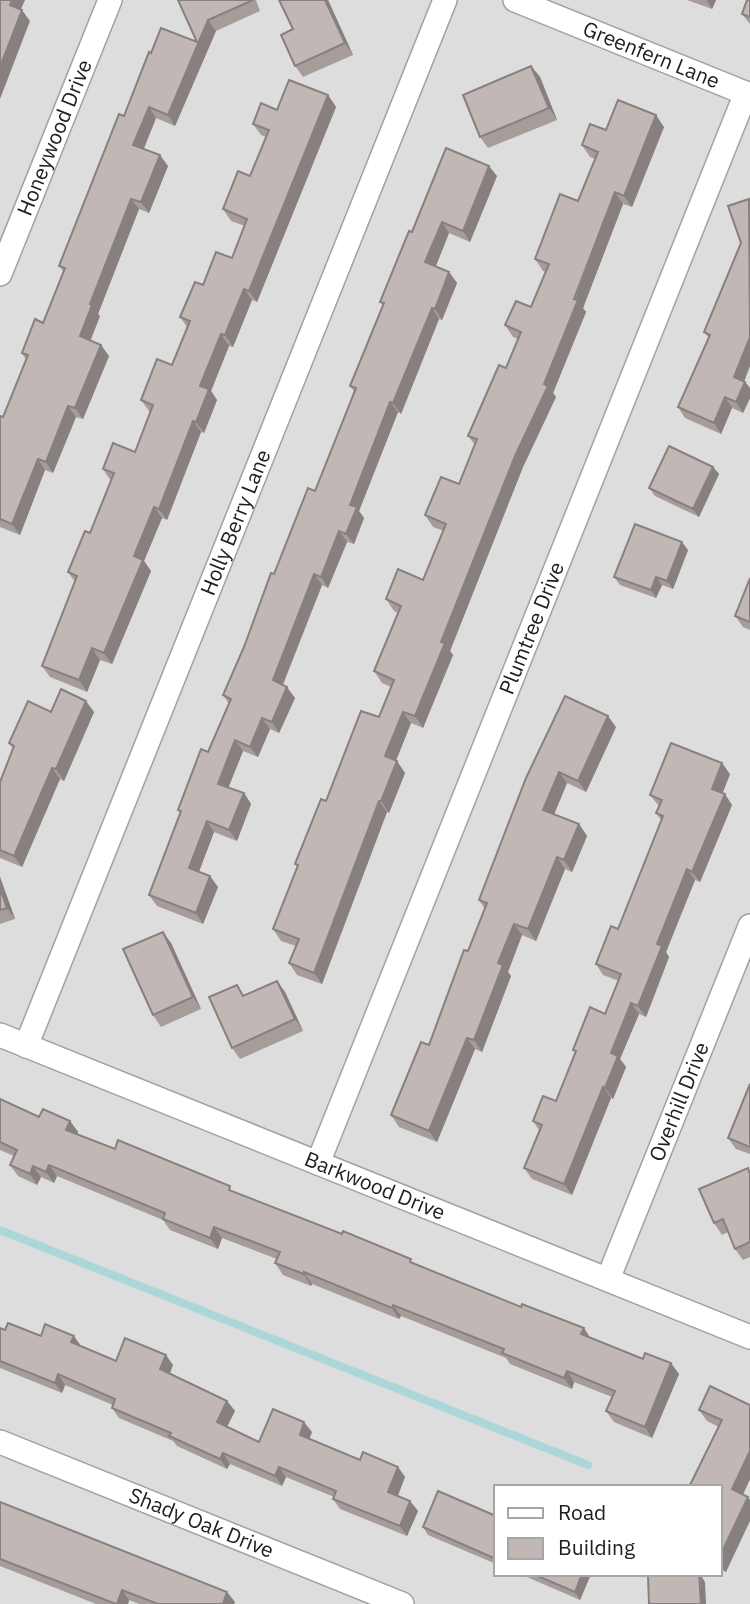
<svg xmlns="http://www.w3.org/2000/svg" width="750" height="1604" font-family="'IBM Plex Sans',sans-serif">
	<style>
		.residential { fill: #deddde; fill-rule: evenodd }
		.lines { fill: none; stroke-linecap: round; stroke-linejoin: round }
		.stream { stroke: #abd7da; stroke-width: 8 }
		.minor-casing { stroke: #a1a1a1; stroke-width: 26 }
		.minor { stroke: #fff; stroke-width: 23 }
		.wall { fill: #a69d9b }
		.shaded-wall { fill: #87807e }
		.building { fill: #c1b7b4; stroke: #87807e; stroke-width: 2 }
		.labels { text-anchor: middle; stroke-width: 6; stroke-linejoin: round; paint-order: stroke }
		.street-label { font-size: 21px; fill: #202020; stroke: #fff }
	</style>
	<rect width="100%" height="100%" fill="#f0ece8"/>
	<path class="residential" d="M0 0H750V1604H0ZM496 1487H720V1574H496Z"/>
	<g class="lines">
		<path class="stream" d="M0 1230 588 1465"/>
		<g class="minor-casing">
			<g id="minor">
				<path id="s1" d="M515 0 750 95"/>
				<path id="s2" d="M0 274 110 0"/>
				<path id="s3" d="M0 1035 750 1337"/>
				<path id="s4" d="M26 1046 445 0"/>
				<path id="s5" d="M318 1163 746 93"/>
				<path id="s6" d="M608 1279 750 926"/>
				<path id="s7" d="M0 1442 402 1604"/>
			</g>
		</g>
		<use href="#minor" class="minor"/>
	</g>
	<g class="wall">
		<path d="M178 0H256L260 11 216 31 175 126 156 118 144 149 168 166 149 213 139 209 98 314 100 316 90 340 109 356 83 419 76 417 53 473 45 470 20 535 0 527V416L3 417 26 360 22 353 43 323 64 272 59 266 151 53 197 42Z"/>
		<path d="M328 0 353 55 303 77 295 66 293 29Z"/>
		<path d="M687 0H716L712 9Z"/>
		<path d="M750 0V24L742 14Z"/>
		<path d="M531 66 540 77 557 120 488 148 480 137Z"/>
		<path d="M328 95 336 107 257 302 252 300 233 347 229 346 211 391 217 400 204 433 201 432 167 520 162 518 144 561 151 571 112 664 100 660 87 692 50 677 42 666 75 582 68 572 90 533 111 481 103 469 135 452 150 412 149 411 141 400 172 365 187 327 180 317 203 285 232 258 245 226 231 221 223 209 250 176 266 137 261 135 253 124 277 110Z"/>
		<path d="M664 127 632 207 623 204 583 308 586 312 553 393 556 397 523 467 450 651 453 655 423 728 411 723 396 761 405 773 389 813 387 812 322 984 297 975 289 963 296 946 281 941 273 929 298 867 295 864 326 801 379 717 391 687 382 683 374 671 398 613 394 611 386 599 423 580 444 531 433 527 425 515 459 484 475 445 468 436 506 368 518 339 513 337 505 325 531 307 546 272 543 271 535 259 578 201 595 159 590 157 582 145 606 130Z"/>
		<path d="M497 176 470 242 449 233 436 266 449 272 457 283 442 320 439 319 401 414 398 412 359 511 364 518 354 544 347 542 328 588 322 585 283 685 295 698 279 733 270 729 258 757 243 751 228 787 244 793 251 804 237 841 214 832 199 872 218 887 203 924 157 906 149 895 180 813 178 810 208 752 229 704 223 695 274 574 315 491 354 391 350 386 383 305 380 302 412 232Z"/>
		<path d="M749 199 744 381 750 388V398L743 413 732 408 721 434 685 418 678 407 709 338 704 332 741 243Z"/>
		<path d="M713 467 719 474 699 517 655 496 649 488Z"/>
		<path d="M688 550 673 589 662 585 656 598 620 585 614 577Z"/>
		<path d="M750 578V630L743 627 735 616Z"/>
		<path d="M94 712 64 781 60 779 22 867 0 858V782L13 749 9 743Z"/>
		<path d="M616 727 586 792 567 783 554 814 579 824 587 836 572 872 565 869 536 941 522 935 508 972 511 976 482 1052 475 1049 437 1142 399 1127 391 1115 429 1045 468 951 485 909 479 900 526 778Z"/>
		<path d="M730 774 722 793 732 805 700 882 695 880 666 952 669 957 646 1017 639 1014 620 1059 626 1067 613 1099 611 1098 572 1195 532 1179 524 1168 539 1130 533 1121 556 1101 576 1053 573 1050 605 1014 619 981 603 975 596 964 618 929 661 820 656 813 659 806 650 795Z"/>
		<path d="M0 877 15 919 0 924Z"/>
		<path d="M171 943 201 1009 161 1027 153 1015Z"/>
		<path d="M277 981 285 992 303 1031 240 1059 232 1048Z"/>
		<path d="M750 1084V1154L736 1149 728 1138Z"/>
		<path d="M0 1099 39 1117 70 1121 78 1132 77 1134 115 1149 235 1192 415 1264 679 1374 652 1438 614 1422 606 1411 612 1397 574 1382 572 1389 510 1364 506 1358 401 1316 399 1319 312 1284 311 1286 283 1275 275 1263 277 1259 222 1238 218 1249 170 1230 163 1220 57 1176 54 1183 41 1177 37 1185 18 1176 10 1165 14 1156 0 1150Z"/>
		<path d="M748 1168 750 1171V1257L743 1260 735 1249 728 1232 722 1235 714 1223Z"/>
		<path d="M0 1328 5 1330 41 1336 81 1346 116 1361 173 1365 170 1374 227 1401 235 1411 227 1427 259 1442 312 1432 309 1439 360 1460 398 1467 405 1477 398 1496 410 1501 418 1511 407 1536 340 1509 333 1499 334 1497 286 1477 282 1486 230 1464 227 1469 177 1446 173 1441 119 1418 112 1408 113 1405 65 1385 62 1393 0 1368Z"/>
		<path d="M750 1405V1479L743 1494 726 1572 720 1570 719 1427 707 1421 699 1410Z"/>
		<path d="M0 1502 235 1602 234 1604H139L129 1600 128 1604H96L0 1566Z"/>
		<path d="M496 1516V1564L428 1535 423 1527Z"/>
		<path d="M520 1574H591L580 1600Z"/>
	</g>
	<g class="shaded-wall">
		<path d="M12 0H25L18 16 10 5Z"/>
		<path d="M325 0H328L353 55 345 43Z"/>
		<path d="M707 0H716L712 9 707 1Z"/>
		<path d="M22 10 30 21 0 99V67Z"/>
		<path d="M208 20 216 31 175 126 168 115Z"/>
		<path d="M531 66 540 77 557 120 549 108Z"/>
		<path d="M328 95 336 107 257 302 249 291Z"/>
		<path d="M149 107 156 118 141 155 133 145Z"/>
		<path d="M656 115 664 127 632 207 624 196Z"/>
		<path d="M160 155 168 166 149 213 141 202Z"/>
		<path d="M489 166 497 176 470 242 463 231Z"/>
		<path d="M615 192 623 204 583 308 586 312 553 393 556 397 523 467 450 651 453 655 423 728 415 716 441 642 544 384Z"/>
		<path d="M131 199 139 209 98 314 100 316 88 347 80 336 90 304Z"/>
		<path d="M442 222 449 233 433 273 425 262Z"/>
		<path d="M449 272 457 283 442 320 435 309Z"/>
		<path d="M244 289 252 300 233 347 225 335Z"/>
		<path d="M432 308 439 319 401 414 393 403Z"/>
		<path d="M221 334 229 346 211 391 217 400 204 433 196 422 200 386Z"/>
		<path d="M750 337V366L742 387 734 377Z"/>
		<path d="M101 345 109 356 83 419 75 408Z"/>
		<path d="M745 382 750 388V398L743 413 736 402Z"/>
		<path d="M725 397 732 408 721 434 714 423Z"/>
		<path d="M390 402 398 412 359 511 364 518 354 544 346 534 350 505Z"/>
		<path d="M68 406 76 417 53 473 46 462Z"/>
		<path d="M193 421 201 432 167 520 159 509Z"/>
		<path d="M38 459 45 470 20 535 12 524Z"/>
		<path d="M713 467 719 474 699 517 693 509Z"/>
		<path d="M154 507 162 518 144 561 151 571 112 664 104 653 134 556Z"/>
		<path d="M339 531 347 542 328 588 321 577Z"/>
		<path d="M682 542 688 550 673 589 667 581Z"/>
		<path d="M314 574 322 585 280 691 273 680Z"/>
		<path d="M656 577 662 585 656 598 651 590Z"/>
		<path d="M92 648 100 660 87 692 79 680Z"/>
		<path d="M287 687 295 698 279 733 272 722Z"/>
		<path d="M86 701 94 712 64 781 56 769Z"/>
		<path d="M403 712 411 723 393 768 385 756Z"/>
		<path d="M608 716 616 727 586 792 578 781Z"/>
		<path d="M262 718 270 729 258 757 250 747Z"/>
		<path d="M235 740 243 751 226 794 218 784Z"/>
		<path d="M397 761 405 773 389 813 381 801Z"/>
		<path d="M722 763 730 774 720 800 712 789Z"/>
		<path d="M52 768 60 779 22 867 14 856Z"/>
		<path d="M559 772 567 783 551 822 543 810Z"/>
		<path d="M244 793 251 804 237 841 229 830Z"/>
		<path d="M725 794 732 805 700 882 692 872Z"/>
		<path d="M379 801 387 812 322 984 314 973Z"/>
		<path d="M207 821 214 832 196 879 189 868Z"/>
		<path d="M579 824 587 836 572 872 564 860Z"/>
		<path d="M557 857 565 869 536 941 528 929Z"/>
		<path d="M687 869 695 880 666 952 669 957 646 1017 638 1006 657 944Z"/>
		<path d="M210 876 218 887 203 924 196 913Z"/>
		<path d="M0 877 15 919 7 908 0 888Z"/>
		<path d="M514 924 522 935 508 972 511 976 482 1052 474 1040 498 963Z"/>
		<path d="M163 932 171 943 201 1009 193 997Z"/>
		<path d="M277 981 285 992 303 1031 295 1019Z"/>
		<path d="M631 1003 639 1014 620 1059 626 1067 613 1099 605 1088 611 1053Z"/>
		<path d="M467 1038 475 1049 437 1142 429 1131Z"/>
		<path d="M603 1087 611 1098 572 1195 564 1184Z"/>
		<path d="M70 1121 78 1132 73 1141 66 1130Z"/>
		<path d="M49 1165 57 1176 54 1183 46 1172Z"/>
		<path d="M33 1166 41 1177 37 1185 30 1174Z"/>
		<path d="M214 1227 222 1238 218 1249 210 1238Z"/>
		<path d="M304 1272 312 1284 311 1286 304 1274Z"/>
		<path d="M393 1305 401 1316 399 1319 392 1308Z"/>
		<path d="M584 1328 591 1339 581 1334Z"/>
		<path d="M74 1336 81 1346 71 1342Z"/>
		<path d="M166 1355 173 1365 167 1379 160 1369Z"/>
		<path d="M671 1363 679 1374 652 1438 645 1427Z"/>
		<path d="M567 1371 574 1382 572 1389 564 1378Z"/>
		<path d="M58 1374 65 1385 62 1393 55 1383Z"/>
		<path d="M227 1401 235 1411 224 1432 217 1422Z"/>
		<path d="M304 1422 312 1432 307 1445 300 1435Z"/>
		<path d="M750 1451V1479L740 1501 732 1489Z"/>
		<path d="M223 1453 230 1464 227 1469 220 1459Z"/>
		<path d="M279 1467 286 1477 282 1486 275 1476Z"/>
		<path d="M398 1467 405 1477 395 1502 388 1492Z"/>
		<path d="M748 1497 750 1500V1521L726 1572 720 1565V1556Z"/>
		<path d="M410 1501 418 1511 407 1536 400 1526Z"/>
		<path d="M582 1574H591L580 1600 575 1592Z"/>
		<path d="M700 1574 705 1582 706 1604H701Z"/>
		<path d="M122 1590 129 1600 128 1604H117Z"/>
		<path d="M227 1592 235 1602 234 1604H223Z"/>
	</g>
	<g class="building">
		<path d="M0 0H12L10 5 22 10 0 67Z"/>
		<path d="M178 0H253L208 20 168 115 149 107 133 145 160 155 141 202 131 199 90 304 92 305 80 336 101 345 75 408 68 406 46 462 38 459 12 524 0 519V416L3 417 28 355 22 353 35 319 43 323 65 268 59 266 119 114 124 116 149 52 151 53 161 28 197 42Z"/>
		<path d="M279 0H325L345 43 295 66 281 35 293 29Z"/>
		<path d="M747 0H750V17L742 14Z"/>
		<path d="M531 66 549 108 480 137 463 95Z"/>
		<path d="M289 80 328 95 249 291 244 289 225 335 221 334 200 386 209 389 196 422 193 421 159 509 154 507 134 556 143 560 104 653 92 648 79 680 42 666 77 576 68 572 85 531 90 533 114 473 103 469 113 443 135 452 153 405 141 400 157 359 172 365 190 321 180 317 195 282 203 285 216 252 232 258 247 219 223 209 238 171 250 176 269 130 253 124 261 103 277 110Z"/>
		<path d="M618 100 656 115 624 196 615 192 574 299 578 300 544 384 548 386 515 456 441 642 445 643 415 716 403 712 385 756 397 761 381 801H379L314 973 289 963 299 939 273 929 298 865 295 864 321 799 326 801 361 711 379 717 394 680 374 671 401 606 386 599 398 569 423 580 446 524 425 515 441 477 459 484 477 439 468 436 499 365 506 368 521 332 505 325 516 301 531 307 549 264 535 259 560 194 578 201 598 152 582 145 590 124 606 130Z"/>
		<path d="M446 148 489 166 463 231 442 222 425 262 449 272 435 309 432 308 393 403 390 402 350 505 357 507 346 534 339 531 321 577 314 574 273 680 287 687 272 722 262 718 250 747 235 740 218 784 244 793 229 830 207 821 189 868 210 876 196 913 149 895 181 811 178 810 201 749 208 752 231 699 223 695 244 647 271 573 274 574 308 488 315 491 356 388 350 386 384 303 380 302 409 231 412 232Z"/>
		<path d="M749 199 750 337 734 377 745 382 736 402 725 397 714 423 678 407 710 335 704 332 741 243 728 206Z"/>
		<path d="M669 446 713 467 693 509 649 488Z"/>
		<path d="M635 524 682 542 667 581 656 577 651 590 614 577Z"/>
		<path d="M750 578V622L735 616Z"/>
		<path d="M61 689 86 701 56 769 52 768 14 856 0 850V782L14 746 9 743 28 701 51 712Z"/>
		<path d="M565 696 608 716 578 781 559 772 543 810 579 824 564 860 557 857 528 929 514 924 498 963 503 965 474 1040 467 1038 429 1131 391 1115 421 1042 429 1045 464 950 468 951 487 903 479 900 507 827 526 778Z"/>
		<path d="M671 743 722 763 712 789 725 794 692 872 687 869 657 944 662 946 638 1006 631 1003 611 1053 618 1056 605 1088 603 1087 564 1184 524 1168 542 1125 533 1121 543 1096 556 1101 576 1051 573 1050 590 1007 605 1014 621 974 596 964 611 926 618 929 663 816 656 813 662 800 650 795Z"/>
		<path d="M0 888 7 908 0 910Z"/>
		<path d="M163 932 193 997 153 1015 123 949Z"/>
		<path d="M277 981 295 1019 232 1048 209 997 237 985 243 996Z"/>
		<path d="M750 1084V1147L728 1138Z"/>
		<path d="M0 1099 39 1117 43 1109 70 1121 66 1130 115 1149 118 1140 230 1186 229 1190 342 1234 343 1231 411 1259 410 1262 521 1307 522 1304 584 1328 581 1334 643 1359 645 1353 671 1363 645 1427 606 1411 615 1391 567 1371 564 1378 502 1353 504 1349 393 1305 392 1308 304 1272V1274L275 1263 280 1252 214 1227 210 1238 163 1219 165 1213 49 1165 46 1172 33 1166 30 1174 10 1165 17 1150 0 1142Z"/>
		<path d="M748 1168 750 1174V1242L735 1249 723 1219 714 1223 699 1189Z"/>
		<path d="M8 1323 41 1336 45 1324 74 1336 71 1342 116 1361 125 1338 166 1355 160 1369 227 1401 217 1422 259 1442 273 1409 304 1422 300 1435 360 1460 363 1452 398 1467 388 1492 410 1501 400 1526 333 1499 336 1491 279 1467 275 1476 223 1453 220 1459 169 1436 171 1433 112 1408 115 1399 58 1374 55 1383 0 1361V1328L5 1330Z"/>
		<path d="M710 1386 750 1405V1451L732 1489 748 1497 720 1556V1487H689L722 1420 699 1410Z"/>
		<path d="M438 1491 496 1516V1559L423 1527Z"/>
		<path d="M0 1502 227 1592 223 1604H158L122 1590 117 1604H116L0 1559Z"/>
		<path d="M533 1574H582L575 1592Z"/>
		<path d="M699 1574 701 1604H649L648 1576Z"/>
	</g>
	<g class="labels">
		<g class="street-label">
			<text dy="7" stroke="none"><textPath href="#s1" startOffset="147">Greenfern Lane</textPath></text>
			<text dy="7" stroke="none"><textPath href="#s2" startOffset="147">Honeywood Drive</textPath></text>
			<text dy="7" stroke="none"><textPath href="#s4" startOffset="564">Holly Berry Lane</textPath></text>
			<text dy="7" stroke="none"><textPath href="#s5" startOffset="576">Plumtree Drive</textPath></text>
			<text dy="7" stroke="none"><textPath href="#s6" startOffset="191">Overhill Drive</textPath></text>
			<text dy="7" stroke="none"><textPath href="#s3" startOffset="404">Barkwood Drive</textPath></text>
			<text dy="7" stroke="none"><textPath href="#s7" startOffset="217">Shady Oak Drive</textPath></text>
		</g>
	</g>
	<rect x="494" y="1485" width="228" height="91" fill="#ffffff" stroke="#a6a6a6" stroke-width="2"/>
	<rect x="508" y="1508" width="35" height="10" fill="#ffffff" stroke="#a6a6a6" stroke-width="2"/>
	<text x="558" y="1520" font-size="21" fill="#202020">Road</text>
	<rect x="508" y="1538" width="35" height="21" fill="#c1b7b4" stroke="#a6a6a6" stroke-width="2"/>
	<text x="558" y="1555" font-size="21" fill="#202020">Building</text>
</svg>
